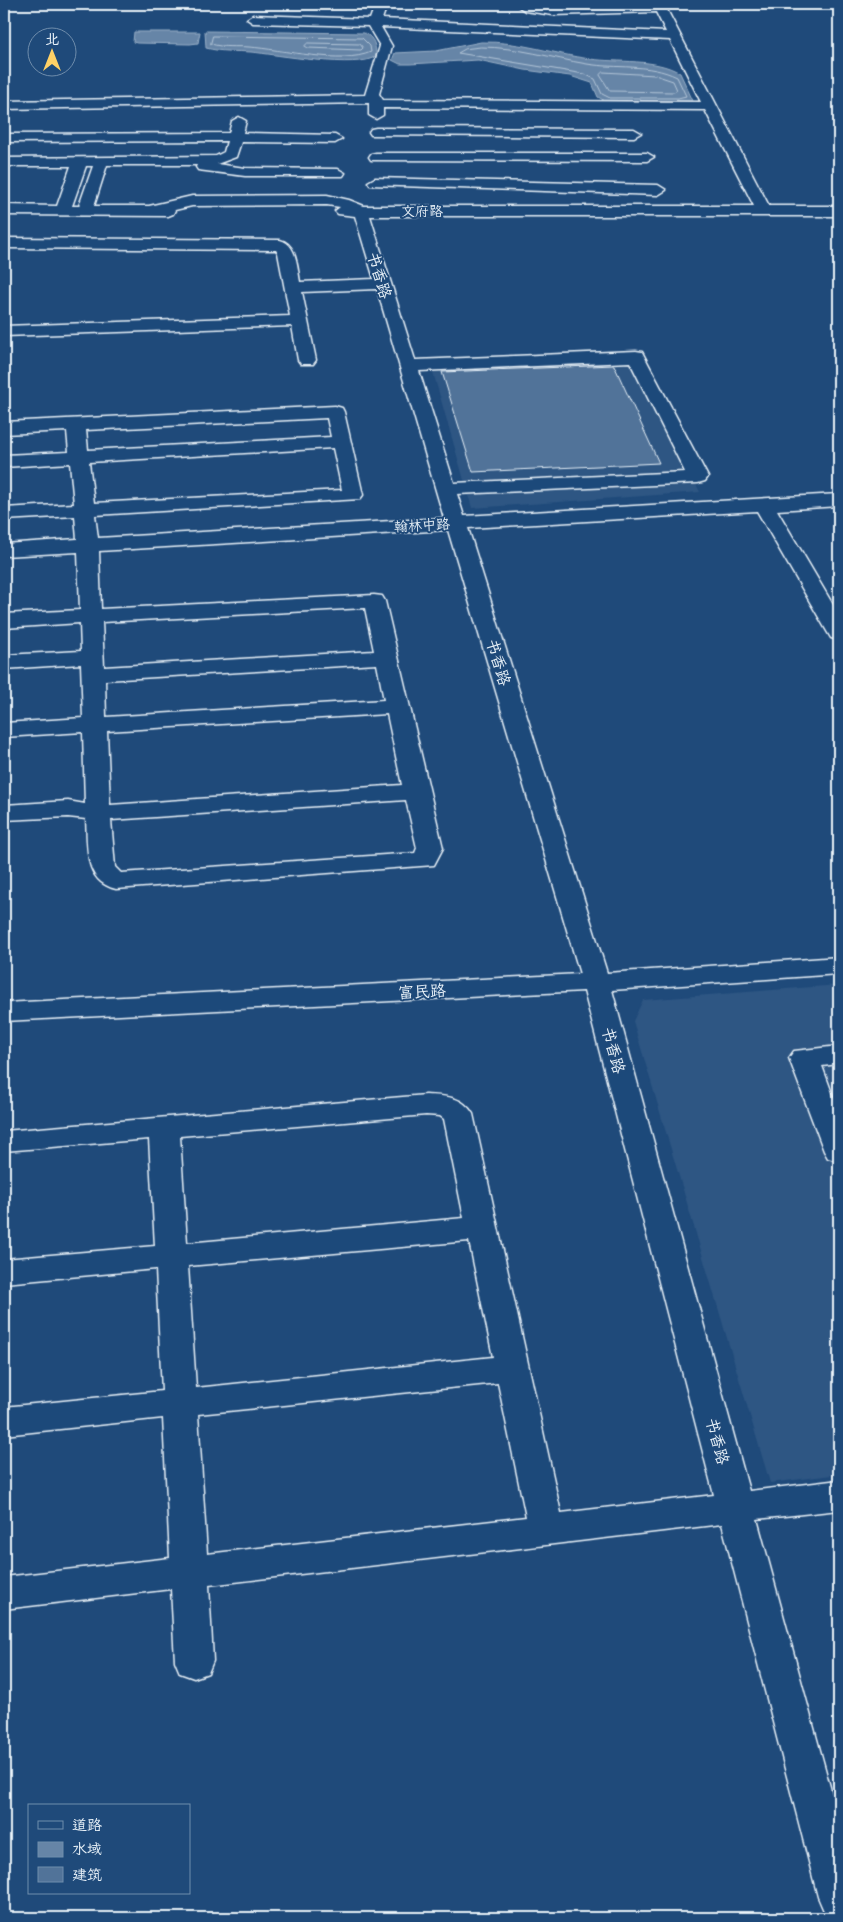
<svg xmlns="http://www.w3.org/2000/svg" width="843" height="1922" font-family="'Gochi Hand','LXGW WenKai TC',sans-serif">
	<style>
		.built { fill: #2e5683 }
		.water { fill: #6685a7; stroke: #9ab0c7 }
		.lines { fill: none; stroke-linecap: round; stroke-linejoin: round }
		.shore { stroke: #b4c6d8; stroke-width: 1 }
		.building { fill: #517399; stroke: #e8f1f8 }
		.minor-casing { stroke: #e8f1f8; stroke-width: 3 }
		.minor { fill: #1f4a7a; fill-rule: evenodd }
		.labels { text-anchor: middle; stroke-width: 4; stroke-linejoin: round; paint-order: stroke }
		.far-street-label { font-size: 14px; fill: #e8f1f8; stroke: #1f4a7a }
		.street-label { font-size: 16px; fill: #e8f1f8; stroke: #1f4a7a }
	</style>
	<rect width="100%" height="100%" fill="#1f4a7a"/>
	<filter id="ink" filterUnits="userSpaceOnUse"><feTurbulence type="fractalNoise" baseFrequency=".02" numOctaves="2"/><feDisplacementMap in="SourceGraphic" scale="10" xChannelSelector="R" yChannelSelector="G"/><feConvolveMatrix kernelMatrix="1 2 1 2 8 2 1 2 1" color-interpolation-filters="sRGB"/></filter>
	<g filter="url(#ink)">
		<g class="built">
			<path d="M628 350 700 492 472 508 429 358Z"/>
			<path d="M839 985V1474L770 1483 633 1021 643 1000Z"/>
		</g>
		<g class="water">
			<path d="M205 31 364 33C374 37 376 46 376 56 359 70 275 54 251 52 236 51 221 52 206 48Z"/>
			<path d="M134 32H200L198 43 190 44 137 43 133 42Z"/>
			<path d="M481 42C519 41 553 54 590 59 619 63 655 58 680 73L693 101 689 103H609L598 97 592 83 570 76 525 70 478 60 410 64H400L392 60 395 53 436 51Z"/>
		</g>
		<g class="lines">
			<g class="shore">
				<path d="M213 36 362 38 370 46 371 52C342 65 281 49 249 47 236 46 224 48 211 44Z"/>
				<path d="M308 43 360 44 363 48 361 50 308 48 305 46Z"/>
				<path d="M481 47C518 47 551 58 587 64 617 69 648 63 677 77L686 96 678 98H610L602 94 595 79 584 74 458 53 465 49Z"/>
				<path d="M603 72 655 75 673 81 677 90 674 92 610 91 600 75Z"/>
			</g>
		</g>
		<path class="building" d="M614 365 659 463 473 472 442 372Z"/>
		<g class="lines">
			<g class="minor-casing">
				<g id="minor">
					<path d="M380 4 386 8 382 19 666 32 656 12 553 15 525 11 515 4H530L553 8 664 4 769 206H839V216H370L415 360 636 351 642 352 708 477 705 481 698 483 457 494 464 516 839 494V506L777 510 839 615V640L831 638 828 633 757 511 468 528 607 973 839 957V974L612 990 749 1491 839 1480V1510L757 1519 839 1820V1917L824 1911 818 1897 722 1524 209 1585 213 1661 208 1673 194 1678 180 1673 175 1661 171 1589 4 1609V1577L170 1558 163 1418 4 1435V1407L162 1391 156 1269 4 1283V1259L155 1246 149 1139 4 1151V1131L426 1095C445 1096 462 1096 473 1114L561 1513 714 1495 584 991 4 1021V1003L580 974 448 530 99 551 101 609 374 595 382 596 385 601 443 848 434 865 116 889C83 881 88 847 86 819L68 817 4 820V805L68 801 85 804 83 732 4 737V723L83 718 81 664 4 669V655L81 651 80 623 4 628V614L80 610 78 552 4 556V544L77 539 75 516 4 520V508L74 504 70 463 4 467V455L69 452 67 431 4 434V422L335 406 342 408 344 412 363 495 360 499 95 515 98 538 444 518 377 289 302 292 316 360 313 364H301L298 360 292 326 4 336V326L290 316 278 253 276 250 4 248V238L280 240C297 244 297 267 300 282L374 279 355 216 338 214 335 211 340 207 327 205 192 206 175 210 173 214 168 216 4 215V205L57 206 71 166H4V158L216 156 224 152 227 141 4 142V134L229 133 232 121 239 117 246 121 243 133 335 135 342 139 335 143 241 142 236 157 217 164 245 168 338 169 345 173 343 176H245L198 170 196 167 197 165H107L94 206H149L192 196 327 195 349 200 364 206H754L705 110 383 108V115L376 119 369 115V103L4 109V101L365 95 380 46 368 26 253 23 247 19 253 15 370 19 374 8ZM381 27 670 40 701 102 383 100 379 94 392 46ZM86 166H93L79 206H72ZM630 362 685 472 454 483 419 371ZM327 418 331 437 88 450 86 430ZM333 448 342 490 94 503 89 462ZM365 608 374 651 104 667 102 622ZM377 664 384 700 106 717 105 680ZM387 714 402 785 110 805 107 731ZM406 800 417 848 415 853 121 873 115 867 111 820ZM426 1115 440 1116 444 1119 464 1218 187 1243 180 1136ZM469 1241 493 1357 196 1388 188 1266ZM498 1383 526 1517 207 1554 198 1414Z"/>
					<path d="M376 128 634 129 641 133 634 137 371 135 369 132 371 129Z"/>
					<path d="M376 153H647L654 157 647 161 371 160 369 157 371 154Z"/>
					<path d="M375 178 658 185 666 190 658 195 370 185 368 182Z"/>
					<path d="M839 1046V1064L822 1066 839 1112V1161L828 1158 824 1151 789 1058 794 1051Z"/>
				</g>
			</g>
			<use href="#minor" class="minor"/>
		</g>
	</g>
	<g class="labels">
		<g class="far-street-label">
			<text x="422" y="216">文府路</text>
			<text transform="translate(422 525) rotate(-3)" y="5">翰林中路</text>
		</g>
		<g class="street-label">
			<text transform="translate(380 275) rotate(73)" y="6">书香路</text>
			<text transform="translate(499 662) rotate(73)" y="6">书香路</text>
			<text transform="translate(422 991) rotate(-3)" y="6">富民路</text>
			<text transform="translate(614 1050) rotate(75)" y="6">书香路</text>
			<text transform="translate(718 1441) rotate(75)" y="6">书香路</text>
		</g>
	</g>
	<rect width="843" height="1922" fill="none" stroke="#1f4a7a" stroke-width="20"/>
	<rect x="10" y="10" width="823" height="1902" fill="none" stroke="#e8f1f8" stroke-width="2" filter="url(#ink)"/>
	<rect x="28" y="1804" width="162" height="90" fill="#1f4a7a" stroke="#6f8dac"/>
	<rect x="38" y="1821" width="25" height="8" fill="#1f4a7a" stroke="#6f8dac"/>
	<text x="72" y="1830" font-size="15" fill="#e8f1f8">道路</text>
	<rect x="38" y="1842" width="25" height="15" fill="#6685a7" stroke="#6f8dac"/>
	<text x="72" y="1854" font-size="15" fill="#e8f1f8">水域</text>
	<rect x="38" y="1867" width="25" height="15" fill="#517399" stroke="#6f8dac"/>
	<text x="72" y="1880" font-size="15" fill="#e8f1f8">建筑</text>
	<g transform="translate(52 52)"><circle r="24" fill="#1f4a7a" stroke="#6f8dac"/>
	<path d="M0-4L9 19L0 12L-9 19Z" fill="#ffd166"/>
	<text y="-8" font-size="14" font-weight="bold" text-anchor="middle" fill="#e8f1f8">北</text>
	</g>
</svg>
